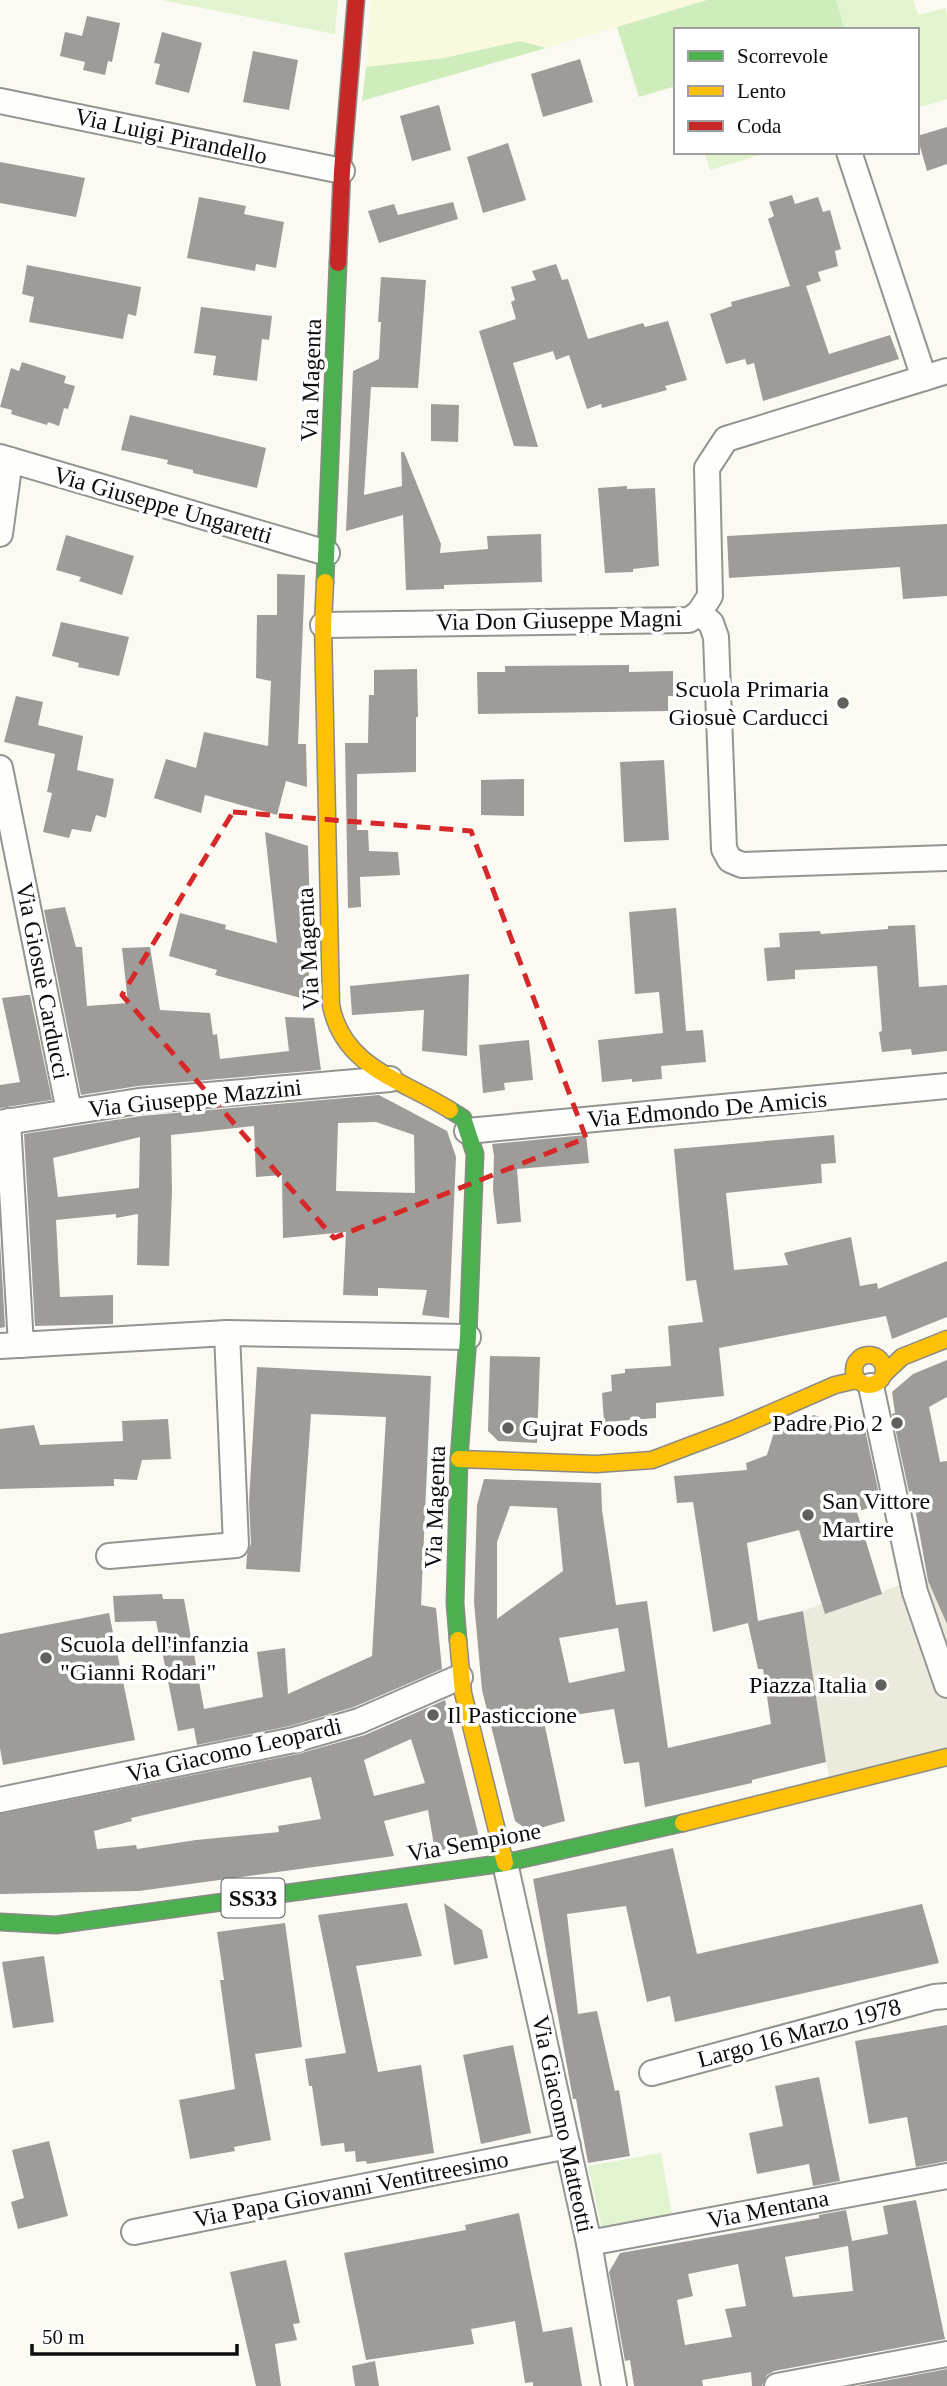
<svg xmlns="http://www.w3.org/2000/svg" width="947" height="2386" font-family="Georgia,serif">
	<style>
		.farmland { fill: #f9f9dd }
		.green { fill: #e1f3cf }
		.forest { fill: #cfecbd }
		.plaza { fill: #eceadd }
		.building { fill: #9e9c98; fill-rule: evenodd }
		.lines { fill: none; stroke-linecap: round; stroke-linejoin: round }
		.street-casing { stroke: #949490; stroke-width: 28 }
		.fast-casing { stroke: #8b8a87; stroke-width: 19 }
		.slow-casing { stroke: #8b8a87; stroke-width: 19 }
		.jam-casing { stroke: #8b8a87; stroke-width: 19 }
		.street { stroke: #fefefd; stroke-width: 24 }
		.fast { stroke: #4caf50; stroke-width: 16 }
		.slow { stroke: #ffc107; stroke-width: 16 }
		.jam { stroke: #c62828; stroke-width: 16 }
		.marked { fill: none; stroke: #d62828; stroke-width: 5; stroke-dasharray: 14 9; stroke-linejoin: round }
		.poi-dot { fill: #60605d; stroke: #fff; stroke-width: 2.5 }
		.labels { text-anchor: middle; stroke-width: 7; stroke-linejoin: round; paint-order: stroke }
		.shield { fill: #fff; stroke: #565656; stroke-width: 2 }
		.shield-label { font-size: 23px; font-weight: bold; fill: #0d0d0d }
		.street-label { font-size: 24px; fill: #0d0d0d; stroke: #fff }
		.poi-label { font-size: 24px; fill: #0d0d0d; stroke: #fff; text-anchor: start }
	</style>
	<rect width="100%" height="100%" fill="#fbfaf2"/>
	<path class="farmland" d="M371 0H707L546 48 520 41 444 58 366 67Z"/>
	<g class="green">
		<path d="M161 0H338L335 34Z"/>
		<path d="M836 0H913L918 15 945 8 947 15V99L917 108V30H845Z"/>
		<path d="M704 152H770L710 170Z"/>
		<path d="M661 2153 673 2220 603 2233 588 2166Z"/>
	</g>
	<g class="forest">
		<path d="M707 0H836L845 30H676V86L639 97 617 27Z"/>
		<path d="M520 41 546 48 362 101 366 67 444 58Z"/>
	</g>
	<path class="plaza" d="M925 1575 938 1604 947 1613V1757L832 1787 826 1762 803 1611 822 1604 826 1614Z"/>
	<g class="building">
		<path d="M87 16 120 23 112 62 108 61 105 75 83 70 85 62 60 56 65 32 82 36Z"/>
		<path d="M162 32 202 43 189 93 155 84 160 64 154 63Z"/>
		<path d="M253 51 298 60 289 110 243 102Z"/>
		<path d="M580 59 593 102 543 117 531 74Z"/>
		<path d="M439 105 451 150 412 161 400 116Z"/>
		<path d="M947 127V164L927 171 917 136Z"/>
		<path d="M508 143 526 200 483 213 467 157Z"/>
		<path d="M0 162 85 178 76 217 0 203Z"/>
		<path d="M792 195 795 204 818 197 823 212 830 210 841 249 835 251 838 266 818 272 821 281 806 286 829 354 890 335 899 359 763 401 754 363 747 365 745 359 726 364 710 314 732 306 731 302 790 286 768 219 774 216 769 202Z"/>
		<path d="M199 197 246 206 244 214 284 222 276 268 256 264 255 271 187 258Z"/>
		<path d="M453 202 458 219 379 243 368 211 394 204 398 215Z"/>
		<path d="M556 264 562 280 568 279 588 339 643 323 645 327 668 321 687 380 665 386 667 390 602 408 601 404 587 409 569 355 556 360 553 351 513 363 538 447 514 446 479 331 516 319 511 302 515 300 511 287 536 280 532 271Z"/>
		<path d="M27 265 141 287 136 316 128 314 123 339 29 322 34 297 22 294Z"/>
		<path d="M381 277 426 280 418 388 371 387 364 495 402 486 401 452H404L441 544 440 553 488 549 487 536 541 534 542 582 444 585V589L406 590 403 515 346 531 353 371 379 359 381 322H378Z"/>
		<path d="M201 307 272 316 269 340 262 339 257 381 213 375 216 356 194 353Z"/>
		<path d="M22 362 66 376 64 383 75 386 68 409 64 408 59 426 48 422 47 425 11 414 12 410 0 407 11 368 19 371Z"/>
		<path d="M431 404 459 405 458 442 431 441Z"/>
		<path d="M130 415 266 448 257 488 193 473V470L167 464 168 460 121 450Z"/>
		<path d="M627 486V489L655 488 659 566 633 569V572L605 573 598 488Z"/>
		<path d="M947 524V596L903 599 900 567 729 578 727 536Z"/>
		<path d="M66 535 134 556 122 595 79 581 81 577 56 570Z"/>
		<path d="M277 574 305 575 298 744H306L307 787 286 781 277 815 205 795 201 813 154 798 166 759 196 768 204 732 268 746 271 681 256 678 257 615H277Z"/>
		<path d="M61 622 129 637 119 676 78 667 79 663 52 656Z"/>
		<path d="M629 665V672L673 671V696H668V711L478 714 477 672H505V666Z"/>
		<path d="M417 669 418 717H416V772L357 774V830H368L369 851 398 852 400 875 360 877 361 907 348 908 345 743H368L369 695H374V670Z"/>
		<path d="M16 696 43 702 38 725 83 736 77 770 114 779 106 818 96 815 91 832 72 829 69 838 43 832 52 793 47 792 55 754 4 742Z"/>
		<path d="M664 760 669 840 624 842 620 762Z"/>
		<path d="M524 779V816L481 815V780Z"/>
		<path d="M265 832 308 846 310 911 302 912 312 1001 215 975 217 970 169 956 180 913 226 925 225 929 277 943Z"/>
		<path d="M65 907 76 947H82L87 1006 128 1003 122 948 150 947 160 1010 210 1013 213 1035 217 1034 220 1059 289 1051 285 1017 314 1018 321 1070 138 1086 81 1095 44 910Z"/>
		<path d="M676 908 686 1031 703 1030 706 1062 661 1066 662 1079 632 1082V1079L602 1082 598 1040 663 1033 659 992 635 994 629 912Z"/>
		<path d="M915 925 919 987 947 985V1051L912 1055 911 1049 882 1052 879 1032 882 1031 877 966 795 970V979L767 981 764 948 780 947 779 933 820 931 821 934 888 929V926Z"/>
		<path d="M469 974 467 1056 422 1051 424 1010 352 1015 350 986Z"/>
		<path d="M27 995H30L52 1100 0 1108V1085L20 1082 2 998Z"/>
		<path d="M529 1040 533 1080 504 1083 505 1090 483 1093 479 1045Z"/>
		<path d="M379 1095 447 1131 456 1157 449 1318 422 1315 427 1290 378 1288V1296L343 1295 346 1232 283 1238 282 1175 256 1177 254 1126 171 1135 172 1191 169 1266 137 1265 138 1214 116 1218V1214L56 1220 60 1297 113 1295V1324L35 1326 24 1134 141 1116ZM376 1122 414 1135 415 1193 336 1191 338 1123ZM140 1137 139 1188 58 1197 53 1158Z"/>
		<path d="M586 1135 589 1163 517 1169 521 1222 497 1224 493 1190 494 1155 492 1144Z"/>
		<path d="M834 1135 836 1163 821 1164 822 1183 726 1193 734 1270 788 1265 784 1253 851 1237 860 1286 877 1283 878 1289 947 1261V1317L892 1339 886 1316 719 1348 724 1396 656 1403V1418L604 1422 602 1393 612 1391 611 1375 625 1373V1369L671 1366 668 1326 703 1322 696 1280 686 1281 674 1149Z"/>
		<path d="M0 1240 5 1327 0 1328Z"/>
		<path d="M490 1356 540 1357 537 1443 498 1441 488 1431Z"/>
		<path d="M947 1360V1397L929 1407 940 1462 947 1461V1624L928 1581 912 1491 909 1492 892 1414 895 1413 892 1392 913 1374Z"/>
		<path d="M257 1367 431 1376 421 1605 436 1608 442 1669 354 1707 290 1726 197 1745 194 1728 178 1731 156 1621 115 1622 113 1596 162 1594 163 1599H184L204 1709 263 1697 257 1652 285 1648 288 1694 372 1656 386 1417 311 1414 300 1572 246 1569 247 1555 251 1544 249 1501Z"/>
		<path d="M814 1415 822 1418 841 1433 864 1425 881 1503 857 1512 882 1594 825 1614 799 1530 747 1543 758 1621 803 1611 826 1762 752 1780V1783L645 1807 639 1762 624 1764 614 1709 574 1715 544 1722 565 1821 529 1831 515 1821 482 1690 474 1602 477 1505 484 1479 601 1483 602 1510 616 1605 647 1601 668 1748 771 1724 763 1669H758L748 1623 713 1632 693 1502 677 1503 674 1476 747 1470 746 1463 767 1455 774 1432ZM510 1506 557 1508 563 1571 497 1619V1542ZM618 1628 625 1671 569 1683 559 1638Z"/>
		<path d="M168 1419 171 1459 142 1460 137 1480 114 1479V1486L0 1489V1429L34 1425 40 1445 123 1441 122 1421Z"/>
		<path d="M109 1613 135 1740 3 1765 0 1748V1634Z"/>
		<path d="M445 1700 480 1841 471 1843V1846L435 1851 428 1810 384 1821 394 1856 139 1891 0 1894V1814L298 1754 365 1735ZM411 1739 425 1783 374 1796 364 1760ZM311 1777 321 1819 278 1826 279 1832 196 1840 137 1849 136 1845 97 1849 94 1831 132 1821 131 1818Z"/>
		<path d="M673 1848 697 1954 922 1904 939 1963 675 2022 670 1996 647 2002 626 1906 567 1914 578 2014 597 2011 615 2091 619 2090 630 2156 588 2163 576 2099H573L533 1879Z"/>
		<path d="M407 1903 422 1956 356 1966 378 2072 421 2065 434 2153 367 2164 366 2161 356 2162 355 2151 345 2152 344 2143 321 2146 312 2086H309L305 2059 346 2053 318 1915Z"/>
		<path d="M444 1903 482 1930 488 1958 454 1965Z"/>
		<path d="M285 1923 302 2047 255 2054 271 2140 234 2147 235 2151 190 2159 179 2100 235 2089 220 1980H224L217 1932Z"/>
		<path d="M44 1956 54 2022 13 2028 2 1962Z"/>
		<path d="M947 2025V2161L916 2167 907 2117 869 2124 855 2041Z"/>
		<path d="M513 2045 531 2133 481 2144 463 2055Z"/>
		<path d="M819 2077 840 2181 813 2186 809 2164 757 2174 749 2133 783 2126 775 2086Z"/>
		<path d="M49 2141 68 2216 18 2229 11 2202 24 2198 12 2150Z"/>
		<path d="M916 2200 945 2339 774 2371 767 2375 762 2386H752L751 2372 702 2380 703 2386H634L630 2360 625 2361 609 2272 620 2253 819 2218V2215L846 2210 852 2241 888 2234 883 2206ZM848 2246 853 2291 793 2297 785 2257ZM738 2264 746 2306 725 2309 732 2337 685 2345 677 2300 693 2296 688 2274Z"/>
		<path d="M519 2213 543 2332 572 2327 582 2386H533V2382L525 2383 515 2321 471 2329 474 2344 366 2360 344 2253 466 2230 465 2225Z"/>
		<path d="M286 2260 300 2323 293 2324 297 2340 275 2344 281 2386H256L230 2272Z"/>
		<path d="M375 2361 379 2386H355L352 2366Z"/>
		<path d="M947 2369V2386H857Z"/>
	</g>
	<g class="lines">
		<g class="street-casing">
			<g id="street">
				<path d="M0 101 342 171"/>
				<path d="M849 152 924 378"/>
				<path d="M0 457 327 553"/>
				<path d="M0 534 10 460"/>
				<path d="M699 613 711 623 716 637 724 849 730 860 742 865 947 858"/>
				<path d="M323 625 689 620 699 613 710 596 707 468 726 439 947 371"/>
				<path d="M0 768 69 1111"/>
				<path d="M8 1121 21 1345"/>
				<path d="M0 1123 139 1101 390 1079"/>
				<path d="M467 1131 947 1086"/>
				<path d="M0 1346 227 1333 468 1337"/>
				<path d="M871 1386 915 1592 947 1685"/>
				<path d="M109 1556 236 1545 227 1333"/>
				<path d="M0 1800 294 1740 359 1721 460 1677"/>
				<path d="M505 1863 589 2243 614 2386"/>
				<path d="M652 2073 934 1997 947 1996"/>
				<path d="M134 2232 568 2146"/>
				<path d="M589 2243 947 2176"/>
				<path d="M777 2386 947 2354"/>
			</g>
		</g>
		<g class="fast-casing">
			<g id="fast">
				<path d="M325 582 338 263"/>
				<path d="M450 1110 463 1118 475 1154 468 1337 459 1459 455 1603 458 1640"/>
				<path d="M0 1922 56 1925 505 1863 683 1823"/>
			</g>
		</g>
		<g class="slow-casing">
			<g id="slow">
				<path d="M325 582 323 625 331 1005C343 1068 403 1080 450 1110"/>
				<circle cx="869" cy="1370" r="15"/>
				<path d="M884 1374 902 1357 947 1339"/>
				<path d="M459 1459 596 1464 652 1460 734 1429 835 1385 857 1380"/>
				<path d="M458 1640 463 1693 505 1863"/>
				<path d="M683 1823 947 1757"/>
			</g>
		</g>
		<g class="jam-casing">
			<path id="jam" d="M338 263 342 171 356 0"/>
		</g>
		<use href="#street" class="street"/>
		<use href="#fast" class="fast"/>
		<use href="#slow" class="slow"/>
		<use href="#jam" class="jam"/>
	</g>
	<path class="marked" d="M233 812 471 831 586 1138 334 1238 122 995Z"/>
	<g class="poi-dot">
		<circle cx="843" cy="703" r="7"/>
		<circle cx="897" cy="1423" r="7"/>
		<circle cx="508" cy="1428" r="7"/>
		<circle cx="808" cy="1515" r="7"/>
		<circle cx="46" cy="1658" r="7"/>
		<circle cx="881" cy="1685" r="7"/>
		<circle cx="433" cy="1715" r="7"/>
	</g>
	<g class="labels">
		<rect class="shield" x="221.5" y="1878.5" width="63" height="39" rx="5"/>
		<g class="shield-label">
			<text x="253" y="1906">SS33</text>
		</g>
		<g class="street-label">
			<text transform="translate(171 136) rotate(12)" y="8">Via Luigi Pirandello</text>
			<text transform="translate(311 380) rotate(-88)" y="8">Via Magenta</text>
			<text transform="translate(163 505) rotate(16)" y="8">Via Giuseppe Ungaretti</text>
			<text transform="translate(559 620) rotate(-1)" y="8">Via Don Giuseppe Magni</text>
			<text transform="translate(308 949) rotate(-93)" y="8">Via Magenta</text>
			<text transform="translate(43 981) rotate(79)" y="8">Via Giosuè Carducci</text>
			<text transform="translate(195 1098) rotate(-6)" y="8">Via Giuseppe Mazzini</text>
			<text transform="translate(707 1109) rotate(-5)" y="8">Via Edmondo De Amicis</text>
			<text transform="translate(435 1507) rotate(-88)" y="8">Via Magenta</text>
			<text transform="translate(234 1750) rotate(-13)" y="8">Via Giacomo Leopardi</text>
			<text transform="translate(474 1842) rotate(-10)" y="8">Via Sempione</text>
			<text transform="translate(799 2033) rotate(-15)" y="8">Largo 16 Marzo 1978</text>
			<text transform="translate(563 2124) rotate(78)" y="8">Via Giacomo Matteotti</text>
			<text transform="translate(351 2189) rotate(-11)" y="8">Via Papa Giovanni Ventitreesimo</text>
			<text transform="translate(768 2209) rotate(-11)" y="8">Via Mentana</text>
		</g>
		<g class="poi-label">
			<text x="829" y="697" text-anchor="end">Scuola Primaria<tspan x="829" dy="28">Giosuè Carducci</tspan></text>
			<text x="883" y="1431" text-anchor="end">Padre Pio 2</text>
			<text x="522" y="1436">Gujrat Foods</text>
			<text x="822" y="1509">San Vittore<tspan x="822" dy="28">Martire</tspan></text>
			<text x="60" y="1652">Scuola dell'infanzia<tspan x="60" dy="28">"Gianni Rodari"</tspan></text>
			<text x="867" y="1693" text-anchor="end">Piazza Italia</text>
			<text x="447" y="1723">Il Pasticcione</text>
		</g>
	</g>
	<rect x="674" y="28" width="245" height="126" fill="#ffffff" stroke="#9e9e9e" stroke-width="2"/>
	<rect x="688" y="51" width="35" height="10" fill="#4caf50" stroke="#9e9e9e" stroke-width="2"/>
	<text x="737" y="63" font-size="21" fill="#0d0d0d">Scorrevole</text>
	<rect x="688" y="86" width="35" height="10" fill="#ffc107" stroke="#9e9e9e" stroke-width="2"/>
	<text x="737" y="98" font-size="21" fill="#0d0d0d">Lento</text>
	<rect x="688" y="121" width="35" height="10" fill="#c62828" stroke="#9e9e9e" stroke-width="2"/>
	<text x="737" y="133" font-size="21" fill="#0d0d0d">Coda</text>
	<path d="M32 2344v10h205v-10" fill="none" stroke="#0d0d0d" stroke-width="3.5"/>
	<text x="42" y="2344" font-size="21" fill="#0d0d0d" stroke="#ffffff" stroke-width="5" paint-order="stroke">50 m</text>
</svg>
